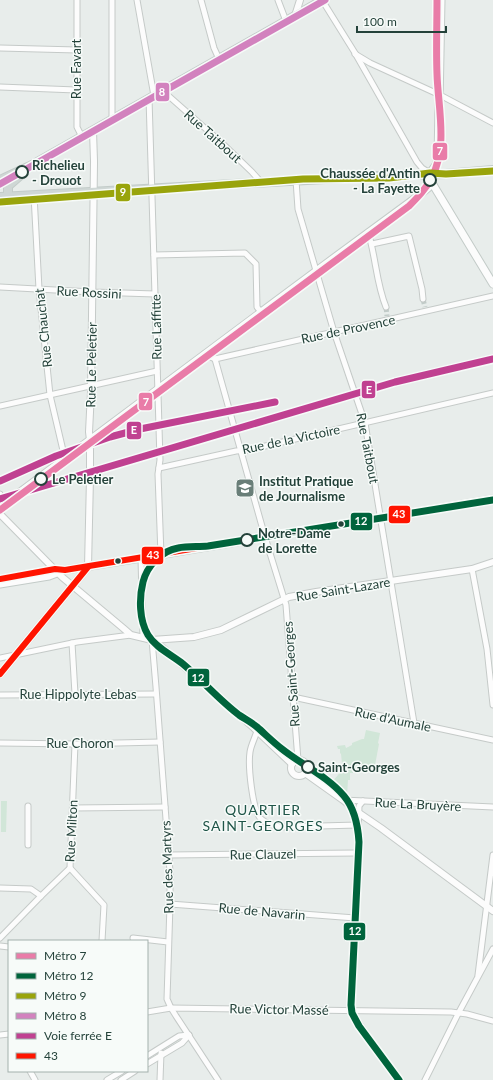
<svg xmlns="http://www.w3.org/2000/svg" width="493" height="1080" font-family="Lato,sans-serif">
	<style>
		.green { fill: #d1e6d8 }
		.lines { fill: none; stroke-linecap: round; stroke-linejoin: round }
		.minor-tunnel { stroke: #c1cbc8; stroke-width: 5; stroke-dasharray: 5 2.5; stroke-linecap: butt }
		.minor-casing { stroke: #c5cac8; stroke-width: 7 }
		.tertiary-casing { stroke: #c5cac8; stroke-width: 8 }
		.secondary-casing { stroke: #c3cbc8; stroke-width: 9 }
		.primary-casing { stroke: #c3ccc9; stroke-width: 10 }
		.minor { stroke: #fcfcfc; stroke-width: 5 }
		.tertiary { stroke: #fcfcfc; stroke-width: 6 }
		.secondary { stroke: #fcfcfc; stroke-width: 7 }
		.primary { stroke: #cfd7d5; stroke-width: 8 }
		.bus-1-casing { stroke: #f7fbf9; stroke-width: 9 }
		.bus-1 { stroke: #ff1400; stroke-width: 6 }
		.rail-1-casing { stroke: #f7fbf9; stroke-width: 10 }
		.rail-1 { stroke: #c04191; stroke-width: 7 }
		.metro-1-casing { stroke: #f7fbf9; stroke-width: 10 }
		.metro-2-casing { stroke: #f7fbf9; stroke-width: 10 }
		.metro-3-casing { stroke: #f7fbf9; stroke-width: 10 }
		.metro-4-casing { stroke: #f7fbf9; stroke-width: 10 }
		.metro-1 { stroke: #e97ca8; stroke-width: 7 }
		.metro-2 { stroke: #00643c; stroke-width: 7 }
		.metro-3 { stroke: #99a40c; stroke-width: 7 }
		.metro-4 { stroke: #d282be; stroke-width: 7 }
		.stop-dot { fill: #f7fbf9; stroke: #24423a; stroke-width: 2 }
		.bus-dot { fill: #24423a; stroke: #f7fbf9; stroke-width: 1.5 }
		.labels { text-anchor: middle; stroke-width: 3; stroke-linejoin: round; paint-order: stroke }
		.street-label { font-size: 13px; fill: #24423a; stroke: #f7fbf9 }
		.stop-label { font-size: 13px; font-weight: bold; fill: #24423a; stroke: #f7fbf9; text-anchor: start }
		.poi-label { font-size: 13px; font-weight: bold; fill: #24423a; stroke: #f7fbf9; text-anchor: start }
		.neighbourhood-label { font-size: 14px; letter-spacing: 1px; fill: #1f5548; stroke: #f7fbf9 }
		.line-badge { stroke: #f7fbf9; stroke-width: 1.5 }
		.badge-label { font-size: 11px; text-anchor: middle; font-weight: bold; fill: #fff }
	</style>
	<rect width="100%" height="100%" fill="#e8edeb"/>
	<g class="green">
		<path d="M366 730 380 733 378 743 379 744 375 765 374 766 369 765 368 770H353V773H350V780H348L347 796 331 783C343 769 343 772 341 754L340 753V749H338L337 746 345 745 346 748 352 745V743L362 739H364Z"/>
		<path d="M1 801H7L6 832H1Z"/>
	</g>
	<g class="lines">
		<g class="minor-tunnel">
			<path d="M423 299 425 307"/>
			<path d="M386 307 387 316"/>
		</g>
		<g class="minor-casing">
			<g id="minor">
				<path d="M77 0V127L82 137"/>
				<path d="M112 0V120"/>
				<path d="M137 0 154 96"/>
				<path d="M201 0 214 48 219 59"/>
				<path d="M278 0 286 21"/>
				<path d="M322 0 355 53 417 162 422 168 430 173"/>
				<path d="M0 48 77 50"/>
				<path d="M355 54 370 63 440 95 493 123"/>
				<path d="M0 87 76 90"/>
				<path d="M163 91 223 144 252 172 261 182"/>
				<path d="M149 98 160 460 158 474 161 555"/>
				<path d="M296 180 298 209 334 332 365 423 414 723"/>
				<path d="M34 195 39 289 50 395 65 459"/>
				<path d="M368 232C376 257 376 283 386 307"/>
				<path d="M372 244 409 236 422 289 423 299"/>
				<path d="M154 255 245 253 256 264 257 307 261 312"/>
				<path d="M0 287 92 292 155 294"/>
				<path d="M204 354 215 359 493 296"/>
				<path d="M215 359 265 537 286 605 298 760"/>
				<path d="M0 406 157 371"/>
				<path d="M159 468 236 451 248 450 493 393"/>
				<path d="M0 494 1 498 4 504"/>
				<path d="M141 558 143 638"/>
				<path d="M472 569 487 649 493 705"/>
				<path d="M152 640 156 687 170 872V904L167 999 171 1008 176 1016 218 1080"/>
				<path d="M72 643 75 694"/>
				<path d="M0 658 77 642 131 635"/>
				<path d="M0 695 156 694"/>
				<path d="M293 697 493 740"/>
				<path d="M257 731C255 738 251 745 250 752 248 765 252 810 261 819 267 824 273 826 281 827L358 825"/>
				<path d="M0 743 75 744 160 742"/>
				<path d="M343 800 493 807"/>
				<path d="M363 801 359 806 356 891 350 1010 398 1080"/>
				<path d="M73 808 165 807"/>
				<path d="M28 845V806"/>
				<path d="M169 855 357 853"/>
				<path d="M70 868 104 905 102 941"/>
				<path d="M0 888 31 889 41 896"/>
				<path d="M170 904 355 918"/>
				<path d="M0 938 41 896 70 868 75 744"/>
				<path d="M133 938 168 942"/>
				<path d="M0 946 9 947"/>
				<path d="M478 975 493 855"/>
				<path d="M147 1012 171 1008 451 1012 467 1014 493 1021"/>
				<path d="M0 1035 9 1034"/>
				<path d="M147 1056 179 1036 189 1035"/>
				<path d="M147 1064 182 1043 189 1035"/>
				<path d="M30 1071 35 1080"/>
				<path d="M107 1080 122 1071"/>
				<path d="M121 1080 135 1071"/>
				<path d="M160 1080 161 1053"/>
				<path d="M425 1080 459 1012 493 949"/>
			</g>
		</g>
		<g class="tertiary-casing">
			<g id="tertiary">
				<path d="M295 16 300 0"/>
				<path d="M93 131 94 161"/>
				<path d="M0 514 62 577 123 628 131 635 152 640 163 648 254 728 292 764"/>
				<path d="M88 567 90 477V440L89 432 91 392 94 163"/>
				<path d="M152 640 194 637 221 630 289 597 316 592 472 569 493 562"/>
				<circle cx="299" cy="768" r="8"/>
				<path d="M305 773 343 800 359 813 381 828 493 911"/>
			</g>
		</g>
		<g class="secondary-casing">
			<g id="secondary">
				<path d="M441 0 438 159 436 165 430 173 432 183 493 284"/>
				<path d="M0 507 323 266 417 197 429 187 432 183"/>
				<path d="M0 584 49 576 65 570 141 558 493 499"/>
				<path d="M0 674 88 567"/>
			</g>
		</g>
		<g class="primary-casing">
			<g id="primary">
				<path d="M0 180 32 165 323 0"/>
				<path d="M0 197 396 175 446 174 493 170"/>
				<path d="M8 197V186L23 173"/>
			</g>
		</g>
		<use href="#minor" class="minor"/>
		<use href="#tertiary" class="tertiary"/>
		<use href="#secondary" class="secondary"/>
		<use href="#primary" class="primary"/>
		<g class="bus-1-casing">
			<g id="bus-1">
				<path d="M0 579 55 569 65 570 493 499"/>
				<path d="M0 674 88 567"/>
			</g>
		</g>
		<use href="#bus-1" class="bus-1"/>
		<g class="rail-1-casing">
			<g id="rail-1">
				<path d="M0 481 56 456 110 437 140 429 275 402"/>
				<path d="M0 499 395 382 493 359"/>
			</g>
		</g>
		<use href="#rail-1" class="rail-1"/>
		<g class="metro-1-casing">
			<path id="metro-1" d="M0 510 409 206C418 197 426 189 432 177 448 146 438 107 437 74 436 49 437 25 437 0"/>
		</g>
		<g class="metro-2-casing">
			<path id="metro-2" d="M399 1080 359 1026 352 1013 351 1005 359 842C358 826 355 809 344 796 327 776 302 765 282 749 273 742 265 734 257 727 251 722 245 719 239 715 219 700 202 680 183 664 172 655 156 648 148 635 139 620 139 598 143 582 147 566 161 551 178 548 188 546 198 547 208 546L493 500"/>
		</g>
		<g class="metro-3-casing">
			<path id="metro-3" d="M0 202 303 179 389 178 430 173 446 174 493 171"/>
		</g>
		<g class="metro-4-casing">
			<path id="metro-4" d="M0 184 325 0"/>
		</g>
		<use href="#metro-1" class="metro-1"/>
		<use href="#metro-2" class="metro-2"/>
		<use href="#metro-3" class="metro-3"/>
		<use href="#metro-4" class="metro-4"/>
	</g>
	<defs>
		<g id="university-square" transform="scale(1)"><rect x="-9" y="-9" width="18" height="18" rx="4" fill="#697e78" stroke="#f7fbf9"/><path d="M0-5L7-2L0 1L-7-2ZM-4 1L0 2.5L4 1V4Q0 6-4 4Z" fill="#fff"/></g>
	</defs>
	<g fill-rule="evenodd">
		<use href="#university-square" x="245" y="488"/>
	</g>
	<g class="stop-dot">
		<circle cx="22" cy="172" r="6"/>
		<circle cx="430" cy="180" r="6"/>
		<circle cx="41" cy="479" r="6"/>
		<circle cx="247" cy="540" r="6"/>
		<circle cx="308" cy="767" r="6"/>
	</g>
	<g class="bus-dot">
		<circle cx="341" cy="524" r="3.5"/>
		<circle cx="118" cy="561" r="3.5"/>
	</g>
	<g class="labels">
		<g class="street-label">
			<text transform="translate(76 69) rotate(-90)" y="5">Rue Favart</text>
			<text transform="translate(213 136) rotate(42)" y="5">Rue Taitbout</text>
			<text transform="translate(89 292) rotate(3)" y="5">Rue Rossini</text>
			<text transform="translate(156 327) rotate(-91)" y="5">Rue Laffitte</text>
			<text transform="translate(43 328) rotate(-96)" y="5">Rue Chauchat</text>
			<text transform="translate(348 329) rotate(-12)" y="5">Rue de Provence</text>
			<text transform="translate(91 365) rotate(-89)" y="5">Rue Le Peletier</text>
			<text transform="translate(291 439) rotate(-12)" y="5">Rue de la Victoire</text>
			<text transform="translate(368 448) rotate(79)" y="5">Rue Taitbout</text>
			<text transform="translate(343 589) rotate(-9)" y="5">Rue Saint-Lazare</text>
			<text transform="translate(291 674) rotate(-94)" y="5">Rue Saint-Georges</text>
			<text x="78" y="699">Rue Hippolyte Lebas</text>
			<text transform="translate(393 719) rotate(12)" y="5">Rue d'Aumale</text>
			<text x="80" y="748">Rue Choron</text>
			<text transform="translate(418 804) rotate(3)" y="5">Rue La Bruyère</text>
			<text transform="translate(71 831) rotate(-87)" y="5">Rue Milton</text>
			<text transform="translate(263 854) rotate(-1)" y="5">Rue Clauzel</text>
			<text transform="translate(167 867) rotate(-92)" y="5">Rue des Martyrs</text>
			<text transform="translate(262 911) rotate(5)" y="5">Rue de Navarin</text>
			<text transform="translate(279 1009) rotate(1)" y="5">Rue Victor Massé</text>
		</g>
		<g class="stop-label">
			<text x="32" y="170">Richelieu<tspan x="32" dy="15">- Drouot</tspan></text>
			<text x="420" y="178" text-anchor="end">Chaussée d'Antin<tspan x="420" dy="15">- La Fayette</tspan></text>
			<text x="52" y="484">Le Peletier</text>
			<text x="258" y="538">Notre-Dame<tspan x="258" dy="15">de Lorette</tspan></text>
			<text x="318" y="772">Saint-Georges</text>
		</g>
		<g class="poi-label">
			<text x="259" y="486">Institut Pratique<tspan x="259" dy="15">de Journalisme</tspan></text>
		</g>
		<g class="neighbourhood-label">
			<text x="263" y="815">QUARTIER<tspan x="263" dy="16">SAINT-GEORGES</tspan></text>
		</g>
	</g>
	<g class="line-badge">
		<rect x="155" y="82" width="15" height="20" rx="4" fill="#d282be"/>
		<rect x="432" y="142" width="16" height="19" rx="4" fill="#e97ca8"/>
		<rect x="115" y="183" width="16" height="19" rx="4" fill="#99a40c"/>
		<rect x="361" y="380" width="15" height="19" rx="4" fill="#c04191"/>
		<rect x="138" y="392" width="15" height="19" rx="4" fill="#e97ca8"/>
		<rect x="126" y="421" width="16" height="19" rx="4" fill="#c04191"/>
		<rect x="388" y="505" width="23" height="19" rx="4" fill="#ff1400"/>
		<rect x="350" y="512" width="23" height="19" rx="4" fill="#00643c"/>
		<rect x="141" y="546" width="23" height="19" rx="4" fill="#ff1400"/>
		<rect x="187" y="668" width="23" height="19" rx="4" fill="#00643c"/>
		<rect x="343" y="922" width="23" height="19" rx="4" fill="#00643c"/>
	</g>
	<g class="badge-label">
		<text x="162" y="96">8</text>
		<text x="440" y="155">7</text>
		<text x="123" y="196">9</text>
		<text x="369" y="394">E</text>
		<text x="146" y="406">7</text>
		<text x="134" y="434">E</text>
		<text x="399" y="518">43</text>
		<text x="361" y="525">12</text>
		<text x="153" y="559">43</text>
		<text x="198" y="682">12</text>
		<text x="355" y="935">12</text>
	</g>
	<rect x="8" y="940" width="140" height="132" fill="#f7fbf9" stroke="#a3b1ad"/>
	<rect x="16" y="953" width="20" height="6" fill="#e97ca8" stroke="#a3b1ad"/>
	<text x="44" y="960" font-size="12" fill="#24423a">Métro 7</text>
	<rect x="16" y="973" width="20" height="6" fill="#00643c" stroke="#a3b1ad"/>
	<text x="44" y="980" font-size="12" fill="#24423a">Métro 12</text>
	<rect x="16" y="993" width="20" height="6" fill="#99a40c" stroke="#a3b1ad"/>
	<text x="44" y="1000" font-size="12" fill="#24423a">Métro 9</text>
	<rect x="16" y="1013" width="20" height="6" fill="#d282be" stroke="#a3b1ad"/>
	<text x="44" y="1020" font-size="12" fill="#24423a">Métro 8</text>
	<rect x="16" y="1033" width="20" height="6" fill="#c04191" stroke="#a3b1ad"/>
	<text x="44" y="1040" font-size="12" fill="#24423a">Voie ferrée E</text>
	<rect x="16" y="1053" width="20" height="6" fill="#ff1400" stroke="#a3b1ad"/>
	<text x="44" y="1060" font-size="12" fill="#24423a">43</text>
	<path d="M357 26v6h89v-6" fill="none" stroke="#24423a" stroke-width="2"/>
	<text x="363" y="26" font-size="12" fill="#24423a" stroke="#f7fbf9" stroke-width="3" paint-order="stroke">100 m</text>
</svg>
